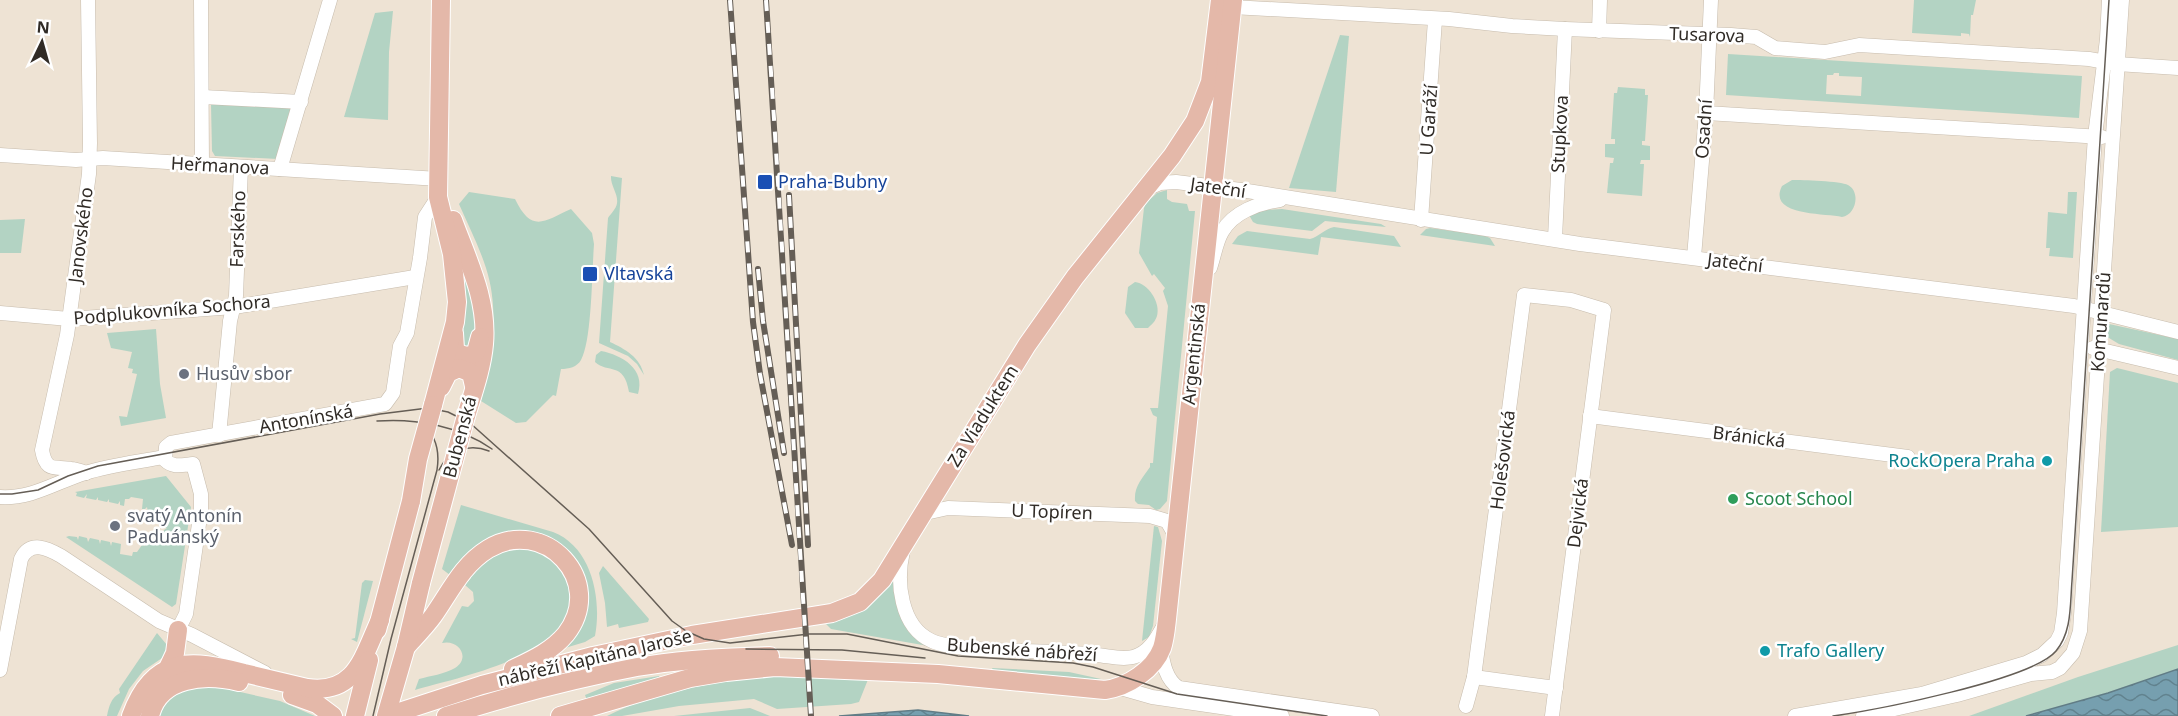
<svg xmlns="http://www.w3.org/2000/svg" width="2178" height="716" font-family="'Noto Sans',sans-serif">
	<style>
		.green { fill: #b3d3c3; fill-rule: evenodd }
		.water { fill: url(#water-waves); stroke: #617c86; stroke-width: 1.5 }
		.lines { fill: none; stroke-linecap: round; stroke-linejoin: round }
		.minor-casing { stroke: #c7bcad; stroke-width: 15 }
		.major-casing { stroke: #fff; stroke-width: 20 }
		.minor { stroke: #fff; stroke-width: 14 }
		.major { stroke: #e4b8a9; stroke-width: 18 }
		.tram { stroke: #655e56; stroke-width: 1.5 }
		.rail-casing { stroke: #655e56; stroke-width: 6 }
		.rail { stroke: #fff; stroke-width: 4; stroke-dasharray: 11; stroke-linecap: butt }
		.major-bridge-casing { stroke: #fff; stroke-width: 20; stroke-linecap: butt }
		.major-bridge { stroke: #e4b8a9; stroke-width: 18 }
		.transit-dot { fill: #1a4fb4; stroke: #fff; stroke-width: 2 }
		.worship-dot { fill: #6b7280; stroke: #fff; stroke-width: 2 }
		.culture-dot { fill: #0f9aa8; stroke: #fff; stroke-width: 2 }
		.leisure-dot { fill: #2e9e5b; stroke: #fff; stroke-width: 2 }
		.labels { text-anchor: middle; stroke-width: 5; stroke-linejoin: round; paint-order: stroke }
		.street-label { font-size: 18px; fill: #302b26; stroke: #fff }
		.transit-label { font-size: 18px; fill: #164399; stroke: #fff; text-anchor: start }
		.worship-label { font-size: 18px; fill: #5b616d; stroke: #fff; text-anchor: start }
		.culture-label { font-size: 18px; fill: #0d838f; stroke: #fff; text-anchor: end }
		.leisure-label { font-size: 18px; fill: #27864d; stroke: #fff; text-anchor: start }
	</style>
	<defs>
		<pattern id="water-waves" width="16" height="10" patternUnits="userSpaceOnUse" patternTransform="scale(1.5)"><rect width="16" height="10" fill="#769faf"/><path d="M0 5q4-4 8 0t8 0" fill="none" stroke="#61828e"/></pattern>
	</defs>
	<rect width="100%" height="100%" fill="#eee3d4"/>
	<g class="green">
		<path d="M1914 0H1976L1973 15H1971L1970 37 1969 34 1961 33V36L1912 33Z"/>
		<path d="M393 11 389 52 388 120 344 117 375 13Z"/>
		<path d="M1340 35 1349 36 1336 192 1289 188Z"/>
		<path d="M1728 54 2082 76 2079 118 1726 95ZM1834 73H1839V76L1862 77 1861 96 1826 94 1827 75H1833Z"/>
		<path d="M1618 87 1645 89V95H1648L1645 141H1642V145L1650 146V160H1641L1640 164H1644L1642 196 1607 193 1610 163H1613L1614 158 1605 157V144H1615V139H1611L1614 93H1617Z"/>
		<path d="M213 102 292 108 278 159 215 156 212 151 211 104Z"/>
		<path d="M611 176 622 178 610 342C625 349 640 357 644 375L637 364 628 356 599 343 608 218C609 216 612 213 614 210 623 198 610 188 611 176Z"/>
		<path d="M1792 180C1802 180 1841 181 1848 185 1861 192 1856 215 1842 217 1824 213 1767 216 1782 186Z"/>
		<path d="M1167 190V199L1172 202 1187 204 1189 211H1195L1167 501 1160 509 1156 510 1149 505 1138 504 1135 501C1134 486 1142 479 1150 467V463H1153L1157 417 1153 415 1150 408H1158L1168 306 1163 291 1165 288 1154 274 1152 276 1139 253 1144 208 1146 203 1157 193Z"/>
		<path d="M469 192 515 199C532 234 544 221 571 209L592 233 594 244C592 270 592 341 581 360 577 367 569 369 561 369L556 396 553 395 526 422 516 423 481 401C492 359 500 311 486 268 479 246 468 225 459 204Z"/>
		<path d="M2068 192H2077L2073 258 2049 256 2050 248H2046L2048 212 2067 214Z"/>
		<path d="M1282 209 1381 224 1386 227 1325 221 1312 231 1257 224 1253 222 1249 215 1265 210Z"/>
		<path d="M25 219 21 253H0V220Z"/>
		<path d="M1334 227 1394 236 1401 247 1321 237 1318 255 1232 244 1238 236 1247 231 1310 239C1319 237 1324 229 1334 227Z"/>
		<path d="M1430 228 1483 235 1490 238 1495 246 1420 235 1426 229Z"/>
		<path d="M452 233 477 303 475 346 461 350Z"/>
		<path d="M1135 282C1148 283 1161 303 1157 316 1155 322 1152 324 1148 328H1135L1125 313 1128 287Z"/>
		<path d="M2109 324 2178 339V360L2119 344 2104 335 2105 326Z"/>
		<path d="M156 329 160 384 166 418 121 426 119 416 127 417 137 374 132 373 133 369 128 368 132 352 111 348 107 333Z"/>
		<path d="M601 351C622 355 646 369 638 394L629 392C624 361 608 374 595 362L596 355Z"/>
		<path d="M2117 368 2178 383V527L2101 532 2110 372Z"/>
		<path d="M166 476 191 507 176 604 172 607 66 537 69 536 77 537 78 540 79 536 87 538 88 542 90 538 99 540 100 544 101 540 110 542 111 546 112 542 121 544 120 554 132 556 133 552H137L142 545 145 546 144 538 149 539V543L151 539 158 544V540L162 537 166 538 163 535 164 530 167 528H164L161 524V520L159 523 154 522 153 518 152 521H148L151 513H148L147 507 145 509H142L143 499 131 497 129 499H125L124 506 120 505V501L118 504 109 502V499L107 502 98 500V497L96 500 86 498 87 494 84 498 76 496 77 493 75 492Z"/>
		<path d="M461 505 553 532C592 547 602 599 595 636L585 642 565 648C576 634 586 621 587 603 592 557 543 518 499 534 479 541 465 560 450 575L442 569Z"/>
		<path d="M1154 526 1158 527 1162 541 1153 626 1149 637 1142 641Z"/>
		<path d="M525 547C549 555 562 563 569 588 586 653 458 677 415 690L419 679C430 676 445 674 455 668 471 658 459 639 442 643L462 606 468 607 474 601 473 592 465 585 471 578 469 576 480 565 501 550Z"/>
		<path d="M603 566 649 619 648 622 619 628 618 624 607 627 605 603 599 573Z"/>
		<path d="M365 580 373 581 357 642 351 639 355 638 362 583Z"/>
		<path d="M891 581 895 582 897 602 934 647 831 629 823 621Z"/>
		<path d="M157 633 167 645 165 656 143 671 129 689 117 716H107C109 706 111 698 120 693L119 689Z"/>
		<path d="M2178 645V669L2108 693 2026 716H1969L2078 677Z"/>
		<path d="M992 668 1069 672 1101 679 1082 680 993 670Z"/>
		<path d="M659 676 661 682 588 703 585 695 614 683Z"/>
		<path d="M763 676 869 677 859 702 851 704 777 709 754 699 679 706 622 716H607C654 692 711 683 763 676Z"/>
		<path d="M218 687 280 701 315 716H160C168 689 194 688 218 687Z"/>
		<path d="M750 708 770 716H674Z"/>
	</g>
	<g class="water">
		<path d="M2178 669V716H2026L2108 693Z"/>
		<path d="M918 710 969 716H839Z"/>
	</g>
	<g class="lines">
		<g class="minor-casing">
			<g id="minor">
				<path d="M201 0 202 165"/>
				<path d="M1232 7 1449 19 1512 26 1565 29 1731 35 1756 37 1775 48 1825 52 1859 45 2089 59 2117 64 2178 68"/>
				<path d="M1599 31 1600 0"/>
				<path d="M203 97 301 102"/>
				<path d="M1706 113 2102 137"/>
				<path d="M0 155 76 160 103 158 439 179"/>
				<path d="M280 169 330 0"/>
				<path d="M1146 189 1160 183 1176 182 1241 190 1580 244 2074 306 2178 332"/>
				<path d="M1421 220 1435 20"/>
				<path d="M1555 238 1565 29"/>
				<path d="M1694 257 1706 113 1711 0"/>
				<path d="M1210 268C1214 257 1216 242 1222 232 1233 212 1259 203 1280 200"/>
				<path d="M0 313 69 319 234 307 415 277"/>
				<path d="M2093 348 2178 368"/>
				<path d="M1590 416 1908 457"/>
				<path d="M219 435 230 321 236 296 241 167"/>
				<path d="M86 473C81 471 76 469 71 469 55 466 46 473 42 450L67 335 89 174 90 143 88 0"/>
				<path d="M0 497C32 499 56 482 85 473 110 465 138 462 164 457"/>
				<path d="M921 514 948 508 1150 516 1167 521 1175 535"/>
				<path d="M903 551C896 581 900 627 932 641 957 652 1021 650 1051 652 1066 653 1082 653 1097 655 1109 656 1121 660 1133 657 1149 653 1157 638 1164 625"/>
				<path d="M178 630 186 614 201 510V494L193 464C182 465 173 468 165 460L166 447 171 443 385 404 393 393 400 346 407 333 420 258 425 217 438 197"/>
				<path d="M1161 650C1163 663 1166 680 1179 688L1372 716"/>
				<path d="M0 670 21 559C30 540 47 548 61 556L159 621 192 635 265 673"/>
				<path d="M1474 677 1556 688"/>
				<path d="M1117 687 1152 697 1282 716"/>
				<path d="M1466 706 1474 677 1524 295 1571 300 1604 310 1552 716"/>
				<path d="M1795 716 1922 694 2026 663 2042 655 2057 641 2061 633 2064 613 2095 136 2107 39 2109 0"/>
				<path d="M1863 716 1957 695 2031 674 2052 672 2060 668 2073 653 2080 631 2122 0"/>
			</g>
		</g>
		<g class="major-casing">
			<g id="major">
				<path d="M453 220C468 261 488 300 484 344 482 368 473 393 466 416"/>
				<path d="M454 333 455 349C459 356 470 358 476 352L480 337"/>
				<path d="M441 387 448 373 459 368 471 373 474 386"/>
				<path d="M433 405 455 322 457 302 452 254 438 197 441 0"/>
				<path d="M377 630 411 501"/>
				<path d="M406 647C415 637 425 627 433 616 450 592 462 565 488 549 544 515 607 581 566 634 552 651 532 660 513 669"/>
				<path d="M167 670 175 653 178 630"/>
				<path d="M292 695 317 704 333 716"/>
				<path d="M131 716C153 655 191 659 244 673 265 678 286 683 307 688 356 695 363 656 380 620"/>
				<path d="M150 716C159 676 206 674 239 682"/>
				<path d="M355 716 369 660"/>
				<path d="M386 716 406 647 421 583"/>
				<path d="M387 716 482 685 593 656 692 635 832 613 860 602 882 580 1027 345 1075 277 1172 156 1195 121 1210 82 1220 0"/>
				<path d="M446 716C509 696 573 679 637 667 681 659 726 657 770 656"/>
				<path d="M560 716 690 678 726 672 775 667 938 674 1105 690C1127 687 1154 670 1162 648 1165 639 1166 628 1167 619L1233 0"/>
			</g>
		</g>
		<use href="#minor" class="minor"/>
		<use href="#major" class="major"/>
		<g class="tram">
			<path d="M377 421C416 418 459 426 492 449"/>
			<path d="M439 470C448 451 468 443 489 451"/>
			<path d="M0 494H12L38 490 68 476 98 466 380 414 428 408 448 412 470 423 589 529 672 621 686 631 704 639 730 643 809 634H847L958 656 1073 663 1093 667 1177 694 1327 716"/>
			<path d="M746 649 842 650 925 658"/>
			<path d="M373 716 391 639 437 470C440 451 436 434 420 422"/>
			<path d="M1833 716C1875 710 2032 680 2056 651 2072 632 2070 605 2072 581L2109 0"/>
		</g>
		<g class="rail-casing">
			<g id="rail">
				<path d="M730 0 753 322 760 374 792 545"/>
				<path d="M766 0C783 239 794 477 811 716"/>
				<path d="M789 195 808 545"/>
				<path d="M758 269 763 321 784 453"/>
			</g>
		</g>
		<use href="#rail" class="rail"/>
		<g class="major-bridge-casing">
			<g id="major-bridge">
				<path d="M411 501 418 459 433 405"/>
				<path d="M421 583 466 416"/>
			</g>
		</g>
		<use href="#major-bridge" class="major-bridge"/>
	</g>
	<g class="transit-dot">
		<rect x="757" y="174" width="16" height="16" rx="3"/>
		<rect x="582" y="266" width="16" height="16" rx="3"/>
	</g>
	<g class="worship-dot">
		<circle cx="184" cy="374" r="6"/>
		<circle cx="115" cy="526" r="6"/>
	</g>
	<g class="culture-dot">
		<circle cx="2047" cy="461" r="6"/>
		<circle cx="1765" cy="651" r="6"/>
	</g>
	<circle class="leisure-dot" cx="1733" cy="499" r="6"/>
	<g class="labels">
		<g class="street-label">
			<text transform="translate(1707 35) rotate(2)" y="6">Tusarova</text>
			<text transform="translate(1429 120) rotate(-86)" y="6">U Garáží</text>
			<text transform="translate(1704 129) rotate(-86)" y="6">Osadní</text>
			<text transform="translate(1560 134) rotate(-87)" y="6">Stupkova</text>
			<text transform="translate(220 166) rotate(3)" y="6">Heřmanova</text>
			<text transform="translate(1218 188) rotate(8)" y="6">Jateční</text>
			<text transform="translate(238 229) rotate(-88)" y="6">Farského</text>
			<text transform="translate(81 235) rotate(-83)" y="6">Janovského</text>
			<text transform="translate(1735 263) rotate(7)" y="6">Jateční</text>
			<text transform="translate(172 310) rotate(-5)" y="6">Podplukovníka Sochora</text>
			<text transform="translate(2101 322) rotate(-86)" y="6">Komunardů</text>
			<text transform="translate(1194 354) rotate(-84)" y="6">Argentinská</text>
			<text transform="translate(983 416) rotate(-58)" y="6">Za Viaduktem</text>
			<text transform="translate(306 419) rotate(-10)" y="6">Antonínská</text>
			<text transform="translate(460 437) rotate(-75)" y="6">Bubenská</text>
			<text transform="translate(1749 437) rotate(7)" y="6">Bránická</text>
			<text transform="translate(1503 460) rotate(-83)" y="6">Holešovická</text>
			<text transform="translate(1052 512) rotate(2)" y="6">U Topíren</text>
			<text transform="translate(1578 513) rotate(-83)" y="6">Dejvická</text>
			<text transform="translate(1022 650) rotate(4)" y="6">Bubenské nábřeží</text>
			<text transform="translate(595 658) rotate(-13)" y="6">nábřeží Kapitána Jaroše</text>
		</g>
		<g class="transit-label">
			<text x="778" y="188">Praha-Bubny</text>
			<text x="604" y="280">Vltavská</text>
		</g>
		<g class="worship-label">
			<text x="196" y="380">Husův sbor</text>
			<text x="127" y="522">svatý Antonín<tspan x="127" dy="21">Paduánský</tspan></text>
		</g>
		<g class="culture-label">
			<text x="2035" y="467">RockOpera Praha</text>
			<text x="1777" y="657" text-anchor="start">Trafo Gallery</text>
		</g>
		<g class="leisure-label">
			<text x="1745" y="505">Scoot School</text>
		</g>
	</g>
	<g transform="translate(42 42) rotate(5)" stroke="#ffffff" stroke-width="4.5" paint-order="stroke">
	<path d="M0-4.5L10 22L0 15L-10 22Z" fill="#302b26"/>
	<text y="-9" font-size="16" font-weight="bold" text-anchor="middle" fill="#302b26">N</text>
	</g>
</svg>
